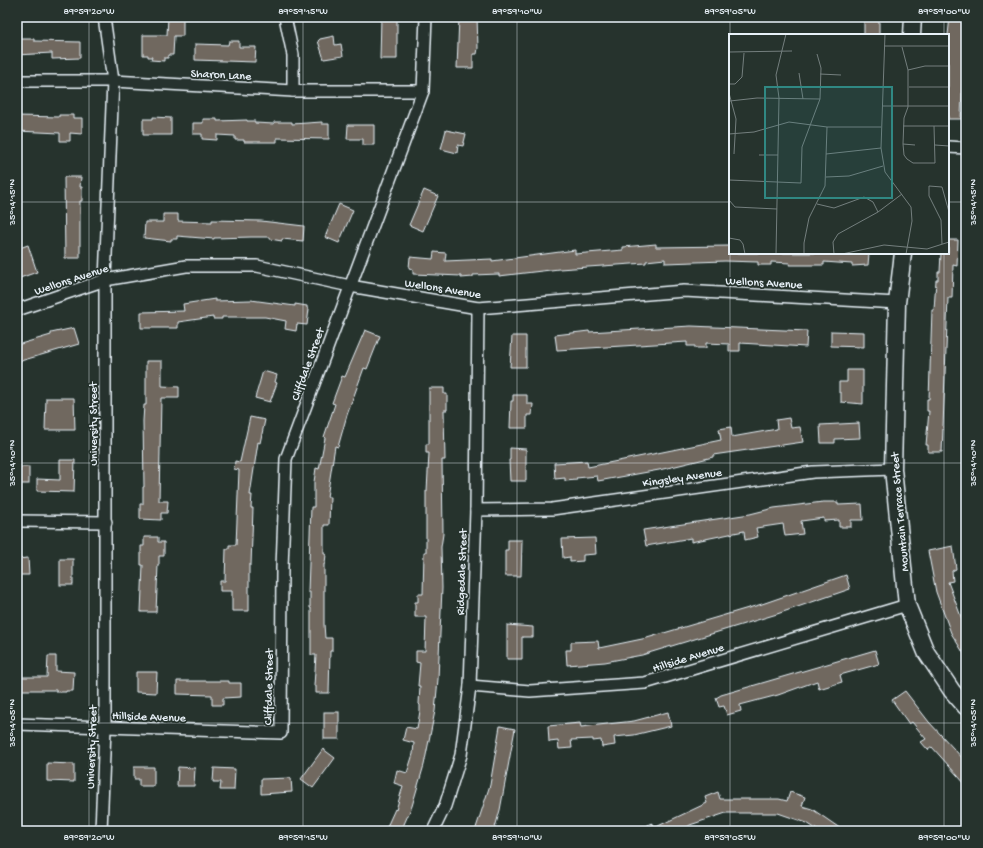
<svg xmlns="http://www.w3.org/2000/svg" width="983" height="848" font-family="'Gochi Hand',sans-serif">
	<style>
		.building { fill: #70685f; stroke: #e8f1f8 }
		.lines { fill: none; stroke-linecap: round; stroke-linejoin: round }
		.lane-casing { stroke: #e8f1f8; stroke-width: 8 }
		.street-casing { stroke: #e8f1f8; stroke-width: 14 }
		.secondary-casing { stroke: #e8f1f8; stroke-width: 19 }
		.lane { stroke: #26332d; stroke-width: 5.5 }
		.street { stroke: #26332d; stroke-width: 11 }
		.secondary { stroke: #26332d; stroke-width: 16 }
		.ticks { fill: none; stroke: #e8f1f8; stroke-width: 1; stroke-opacity: 0.45 }
		.labels { text-anchor: middle; stroke-width: 3.5; stroke-linejoin: round; paint-order: stroke }
		.street-label { font-size: 12px; fill: #e8f1f8; stroke: #26332d }
		.inset-road { fill: none; stroke: #747f7e; stroke-width: 1 }
		.view { fill: #308883; fill-opacity: 0.15; stroke: #308883; stroke-width: 2 }
		.inset-edge { fill: none; stroke: #e8f1f8; stroke-width: 2 }
		.neatline { fill: none; stroke: #e8f1f8; stroke-width: 1.5 }
		.ticks-label { font-size: 10px; text-anchor: middle; fill: #e8f1f8 }
	</style>
	<rect width="100%" height="100%" fill="#26332d"/>
	<filter id="ink" filterUnits="userSpaceOnUse"><feTurbulence type="fractalNoise" baseFrequency=".025" numOctaves="2"/><feDisplacementMap in="SourceGraphic" scale="8" xChannelSelector="R" yChannelSelector="G"/><feConvolveMatrix kernelMatrix="1 2 1 2 8 2 1 2 1" color-interpolation-filters="sRGB"/></filter>
	<g filter="url(#ink)">
		<g class="building">
			<path d="M168 17H183V36H174L173 55H168V58H164V61L151 60 152 57H148V55H143V35H167Z"/>
			<path d="M381 17H397V59H380Z"/>
			<path d="M459 17H477L478 48 477 54H473V68H457Z"/>
			<rect x="864" y="17" width="15" height="18"/>
			<path d="M950 17H965L961 119H948V35Z"/>
			<path d="M334 36 335 45 341 44 343 56 324 59 318 41 320 39Z"/>
			<path d="M17 39H34V41L80 42V58L52 59V53L17 55Z"/>
			<path d="M229 41H239V47H256L255 62 195 60V44L228 45Z"/>
			<path d="M59 115H73V118H82V134L70 133V141H60V133L17 131V116L59 117Z"/>
			<path d="M153 117 171 118V135H143V119H153Z"/>
			<path d="M203 119H217V121L247 120V121H255V123L274 124V122H292V124L322 122V124H329V139L277 138V142H244V140H235V136L217 135V140L202 139V134H193V123H203Z"/>
			<path d="M348 125H374V145H363V139H347Z"/>
			<path d="M446 130 466 134 463 146 458 145 457 153 441 149Z"/>
			<path d="M64 177H81L80 187H82V201H80V258H65Z"/>
			<path d="M424 190 438 196 423 231 409 225Z"/>
			<path d="M339 204 353 210 339 243 325 237Z"/>
			<path d="M163 214H178V221L212 222V220L261 221 304 226 303 241 282 239V241L270 239V237H251L214 238V239L177 236V239H171V241L144 238 145 222H163Z"/>
			<path d="M948 240H958L957 266 953 265 952 298H948L942 452H928V445H926L929 411H927V399H929L932 310H934L936 280H938V272H940L941 253H948Z"/>
			<path d="M656 244V247L730 246V253H869L868 265 852 266V264L824 262V265H789L790 263 771 262V265H758V262L725 261 665 263V259L646 261V263L559 269 499 276V274L473 275V277L461 278V276L413 274V269L409 268 410 257 433 259 434 252 446 253 445 261 492 259V261L575 250V254L623 250V247Z"/>
			<path d="M28 245 37 272 17 279V249Z"/>
			<path d="M215 299V301L251 300 295 306V304L307 306V308L309 309 307 325 297 324 296 331 285 329 286 321 265 317H222V319H213V317L178 322V328H141V312L184 311 183 304Z"/>
			<path d="M691 326 807 331 806 347 740 343V351H729V344L706 343V348H695V346H687V342L557 350 555 335 589 331V332Z"/>
			<path d="M74 328 79 344 17 362V345L51 335V333Z"/>
			<path d="M365 330 380 336 367 369 364 368 347 415 338 447 335 446 327 497H330L329 525H324V554H326L325 564H324V624L325 638H332V651H330L329 693H316V686H314L316 655H311V608H310V592H308L311 507H314V482L316 468 319 469 325 438 324 437 335 404 332 403 342 376 345 377Z"/>
			<path d="M831 331 864 332V347L831 346Z"/>
			<path d="M512 336H526V367H510Z"/>
			<path d="M146 361H162V386L179 387V398H161L159 501H168L167 513H161V520L140 519V504H143V487H144L143 421 144 405H146Z"/>
			<path d="M847 370H863V404L841 402V393H839V382H847Z"/>
			<path d="M263 371 277 375 275 382 277 383 270 402 255 398Z"/>
			<path d="M429 388H444V394H447V410H444L445 460H442L443 534 441 547 442 588 438 679 435 711 424 765 412 806 401 831H385L395 809 396 810 403 786 394 783 397 770 407 773 413 754 414 743 403 740 406 727 417 729 420 711V705L419 704 420 686H418L420 663 416 662V651H425L426 617H415V602H418V594H423L424 552H426V491H427L429 453H426V444H429Z"/>
			<path d="M513 395H527V404H533L532 415H527V428H510L511 401H513Z"/>
			<path d="M46 398H74L75 430H45Z"/>
			<path d="M250 417 265 420 260 443 258 442 250 495H252L251 508H253L251 565H249V611H232V591H220V581H225L226 549H229V545H236L239 470 234 469 235 461 240 462Z"/>
			<path d="M789 418 791 428 800 427 803 442 713 455V457L659 470 598 481 597 476 576 478 577 480 565 481V478L555 479 554 463 587 461 588 467 638 457 721 440 719 429 731 427 732 437 777 429 776 420Z"/>
			<path d="M859 423 860 438 835 439V443H821L820 425Z"/>
			<path d="M510 448 526 449V481H510L509 460H510Z"/>
			<path d="M60 460H75L74 492 37 491V479L60 480Z"/>
			<rect x="17" y="467" width="12" height="17"/>
			<path d="M823 502H838V505L862 504 863 520H851V527H839V520L824 521V518L801 521 803 534 785 536 783 524 756 528 758 537 745 540 744 531 691 542V538L646 546 643 530 750 514 774 508Z"/>
			<path d="M144 537H158V542H164V556H159V565H158L156 612H141L143 565H141V546H144Z"/>
			<path d="M595 538 596 554 583 555V561L570 562V557L563 558 562 539Z"/>
			<path d="M508 540H522L521 576H505V550H508Z"/>
			<path d="M953 546 956 569 952 571 953 581 948 582 966 630V657L951 633 936 592 928 551Z"/>
			<path d="M28 558 29 575H17V559Z"/>
			<rect x="60" y="559" width="13" height="26"/>
			<path d="M846 575 850 589 777 614 642 655 605 662 567 665 566 650H571V642L598 641 599 648 647 638 762 604Z"/>
			<path d="M507 625 533 627V637H522V659H507Z"/>
			<path d="M875 650 879 664 840 675 842 682 819 689 817 681 778 695 740 705 741 711 727 715 724 706 719 707 716 698 721 695Z"/>
			<path d="M48 656H56V671L74 672 73 691H66V692H56V690H17V677H47Z"/>
			<path d="M136 672H157L156 693 136 692Z"/>
			<path d="M177 681H229V683H241V697L223 698V705H212V695L177 694Z"/>
			<path d="M905 691 929 722 966 762V785L932 747 928 750 921 742 926 739 912 722 909 724 892 700Z"/>
			<rect x="324" y="712" width="15" height="27"/>
			<path d="M668 712 671 726 634 735 614 737 615 745 602 747 601 740 593 741V739L571 740 572 748 559 749 558 741 549 742 548 726 580 723 581 727 634 721Z"/>
			<path d="M500 726 515 729 500 810 494 831H475L490 785Z"/>
			<path d="M323 749 335 758 313 788 301 779Z"/>
			<path d="M47 763 74 764V782L47 781Z"/>
			<path d="M134 767H154V786H139V779H134Z"/>
			<path d="M178 767 195 768 194 786H177Z"/>
			<path d="M214 768 235 769 234 790H220L221 782H213Z"/>
			<path d="M291 778 292 792 261 794V779Z"/>
			<path d="M718 792 720 799H779L787 801 790 792 805 797 802 806 812 809 844 831H819L807 823 778 813H726L690 825 681 831H657L656 827 707 803 705 797Z"/>
		</g>
		<g class="lines">
			<g class="lane-casing">
				<path id="lane" d="M651 827 653 831"/>
			</g>
			<g class="street-casing">
				<g id="street">
					<path d="M285 17 293 55V91"/>
					<path d="M17 81H113L293 91H423"/>
					<path d="M948 147 966 148"/>
					<path d="M17 310 105 280 186 266H257L350 286 478 308 684 291 897 303"/>
					<path d="M476 510 552 509 813 472 893 469"/>
					<path d="M17 521 106 522"/>
					<path d="M470 686 530 691 645 683 907 605"/>
					<path d="M17 724 281 733 282 568 286 459 423 91 426 17"/>
					<path d="M101 831 105 728V280L113 81 104 17"/>
					<path d="M433 831 445 806 461 755 470 686 476 510 478 308"/>
				</g>
			</g>
			<g class="secondary-casing">
				<g id="secondary">
					<path d="M912 35 913 17"/>
					<path d="M903 253 897 303 893 469 907 605 926 652 952 691 966 707"/>
				</g>
			</g>
			<use href="#lane" class="lane"/>
			<use href="#street" class="street"/>
			<use href="#secondary" class="secondary"/>
		</g>
	</g>
	<path class="ticks" d="M89 17V831M303 17V831M517 17V831M730 17V35M944 17V35M17 202H730M948 202H966M730 253V831M944 253V831M17 463H966M17 723H966"/>
	<g class="labels">
		<g class="street-label">
			<text transform="translate(221 74) rotate(3)" y="4">Sharon Lane</text>
			<text transform="translate(71 279) rotate(-18)" y="4">Wellons Avenue</text>
			<text transform="translate(764 282) rotate(3)" y="4">Wellons Avenue</text>
			<text transform="translate(443 288) rotate(9)" y="4">Wellons Avenue</text>
			<text transform="translate(307 364) rotate(-70)" y="4">Cliffdale Street</text>
			<text transform="translate(93 424) rotate(-90)" y="4">University Street</text>
			<text transform="translate(682 477) rotate(-8)" y="4">Kingsley Avenue</text>
			<text transform="translate(899 512) rotate(-95)" y="4">Mountain Terrace Street</text>
			<text transform="translate(461 572) rotate(-88)" y="4">Ridgedale Street</text>
			<text transform="translate(688 657) rotate(-17)" y="4">Hillside Avenue</text>
			<text transform="translate(268 687) rotate(-89)" y="4">Cliffdale Street</text>
			<text transform="translate(149 716) rotate(2)" y="4">Hillside Avenue</text>
			<text transform="translate(91 747) rotate(-88)" y="4">University Street</text>
		</g>
	</g>
	<g transform="translate(729 34)">
		<rect width="220" height="220" fill="#26332d"/>
		<path class="inset-road" d="M156 0 152 114 156 138 182 173 183 187 177 220M155 12H220M173 13 179 36V73L175 84 174 110 175 121 178 125 184 129H206L205 92M0 18 63 17M179 36 196 32H220M70 39 74 65M91 40 112 41M0 50H6L13 43 15 19M180 53H220M0 59 7 85 5 120M1 67 28 64 91 65M154 72H220M174 92H220M0 100 25 98 60 88 98 93H152M174 110 186 111M206 111 220 112M97 120 152 114M30 121H49M97 143 120 142 154 132M0 146 72 149 73 113 91 65 92 34 88 20M0 166 6 173 48 175M88 170 105 174 135 163 144 168 149 178M0 204 11 206 14 210 16 220M213 210 212 186 200 162V152L213 153 220 178M47 220 50 64 47 41 57 0M75 220V209L80 184 96 152 98 93M105 220 104 208 109 200 149 178 173 160M113 220 155 211 198 215 220 208"/>
		<path class="view" d="M36 53H163V164H36Z"/>
		<rect width="220" height="220" class="inset-edge"/>
	</g>
	<rect width="983" height="848" fill="none" stroke="#26332d" stroke-width="44"/>
	<rect x="22" y="22" width="939" height="804" class="neatline"/>
	<g class="ticks-label">
		<text x="89" y="14">89°59'20"W</text>
		<text x="303" y="14">89°59'15"W</text>
		<text x="517" y="14">89°59'10"W</text>
		<text x="730" y="14">89°59'05"W</text>
		<text x="944" y="14">89°59'00"W</text>
		<text transform="translate(11 202) rotate(-90)" y="4">35°14'15"N</text>
		<text transform="translate(972 202) rotate(-90)" y="4">35°14'15"N</text>
		<text transform="translate(11 463) rotate(-90)" y="4">35°14'10"N</text>
		<text transform="translate(972 463) rotate(-90)" y="4">35°14'10"N</text>
		<text transform="translate(11 723) rotate(-90)" y="4">35°14'05"N</text>
		<text transform="translate(972 723) rotate(-90)" y="4">35°14'05"N</text>
		<text x="89" y="840">89°59'20"W</text>
		<text x="303" y="840">89°59'15"W</text>
		<text x="517" y="840">89°59'10"W</text>
		<text x="730" y="840">89°59'05"W</text>
		<text x="944" y="840">89°59'00"W</text>
	</g>
</svg>
